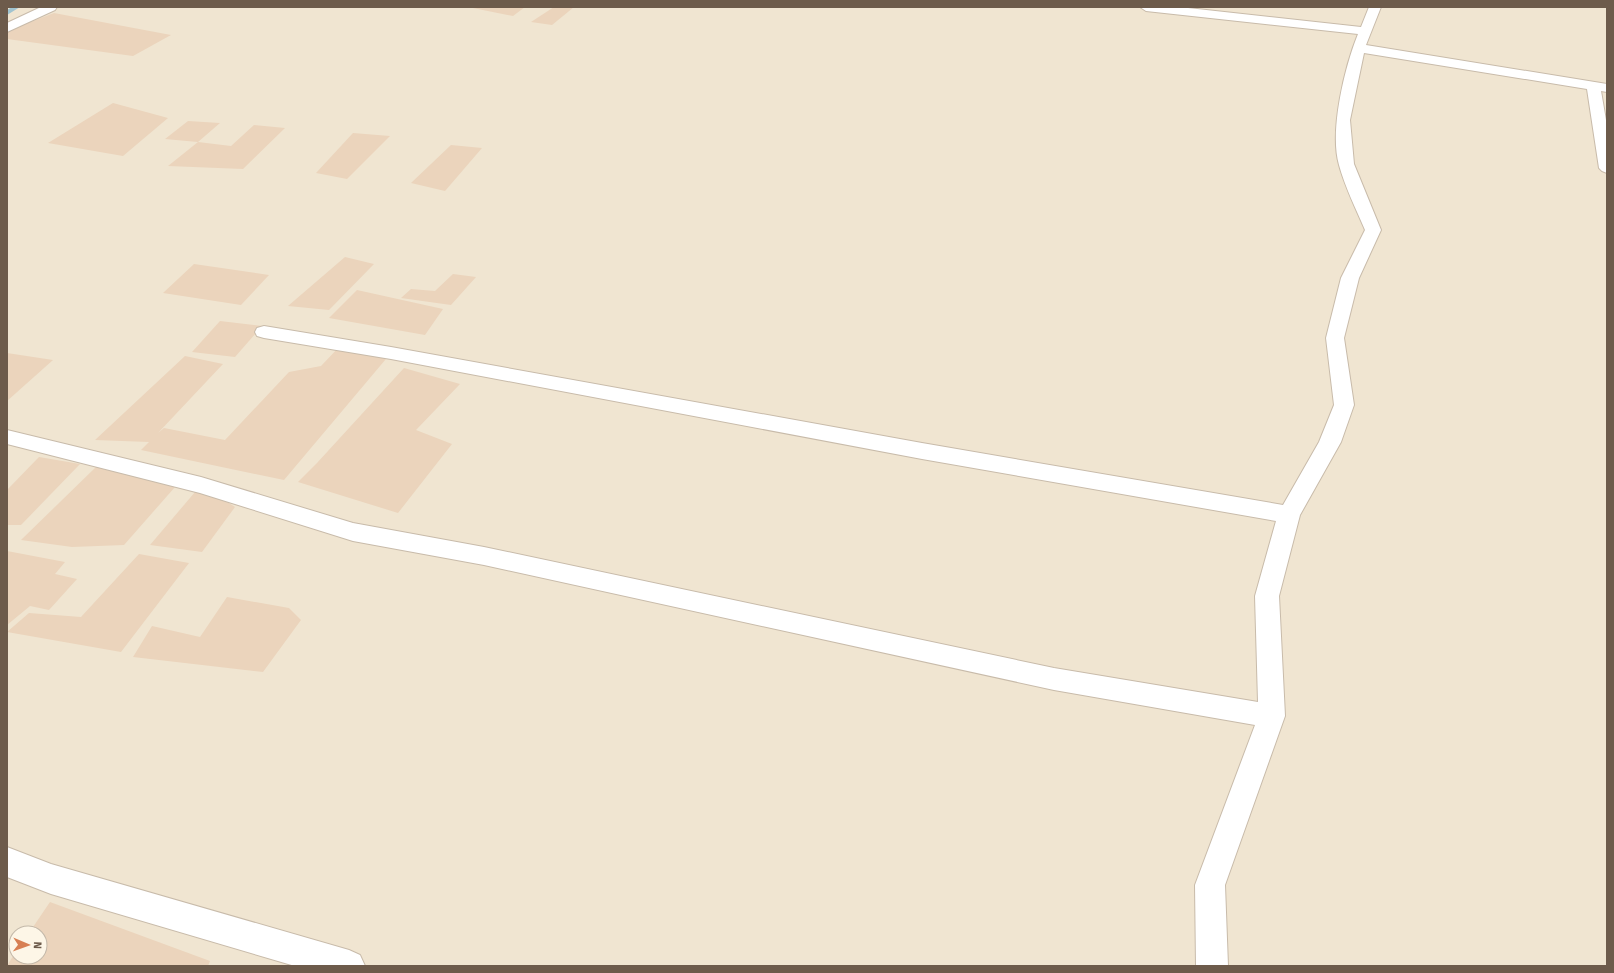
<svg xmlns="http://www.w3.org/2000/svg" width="1614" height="973" font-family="'Fira Sans',sans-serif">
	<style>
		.residential { fill: #f0e5d1; fill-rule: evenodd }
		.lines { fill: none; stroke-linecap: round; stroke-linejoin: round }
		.stream { fill: #a0c4d0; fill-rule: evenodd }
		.building { fill: #ebd4bc }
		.minor-casing { stroke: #c8bbaa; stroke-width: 2 }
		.tertiary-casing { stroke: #c8bbaa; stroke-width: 2 }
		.minor { fill: #fff; fill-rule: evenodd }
		.tertiary { fill: #fff; fill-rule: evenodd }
	</style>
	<rect width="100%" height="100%" fill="#f9f2e2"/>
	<path class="residential" d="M7 7H1607V966H7ZM16 933H40V957H16Z"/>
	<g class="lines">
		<path class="stream" d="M12 7H20L7 15V10Z"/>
	</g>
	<g class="building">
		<path d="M468 7H525L513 16Z"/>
		<path d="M554 7H574L552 25 531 22Z"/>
		<path d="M54 13 171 35 133 56 7 39V31Z"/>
		<path d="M113 103 168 118 123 156 48 143Z"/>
		<path d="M188 121 220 123 198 142 231 146 254 125 285 128 243 169 168 166 198 142 165 139Z"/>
		<path d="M353 133 390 136 347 179 316 173Z"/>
		<path d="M451 145 482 148 445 191 411 183Z"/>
		<path d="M345 257 374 264 329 310 288 306Z"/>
		<path d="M194 264 269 275 241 305 163 293Z"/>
		<path d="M453 274 476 277 451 305 401 298 411 289 435 291Z"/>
		<path d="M357 290 443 309 425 335 329 318Z"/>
		<path d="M220 321 262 326 235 357 192 352Z"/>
		<path d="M341 345 391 353 284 480 141 450 149 442 95 440 185 356 223 364 158 433 164 428 225 440 289 372 321 366Z"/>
		<path d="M7 353 53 360 7 401Z"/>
		<path d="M404 368 460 384 416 430 452 444 398 513 298 482 317 463Z"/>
		<path d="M39 457 80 464 21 525H7V490Z"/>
		<path d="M96 467 175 487 124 545 72 547 21 540Z"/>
		<path d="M201 485 235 507 202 552 150 545Z"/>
		<path d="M7 551 65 562 55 574 77 579 49 610 30 606 7 625Z"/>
		<path d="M139 554 189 563 121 652 7 632 29 613 81 617Z"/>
		<path d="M227 597 289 608 301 620 263 672 133 657 152 626 200 637Z"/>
		<path d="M50 902 210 961 208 966H7L16 951V957H40V933H29Z"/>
	</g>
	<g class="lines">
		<g class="minor-casing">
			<g id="minor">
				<path d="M1140 7H1179L1361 27 1369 7H1381L1366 45 1607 84V92L1601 91 1607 126V173L1602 171 1599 168 1587 89 1364 53 1350 120 1354 164 1381 230 1359 278 1344 338 1354 405 1341 442 1300 515 1279 596 1285 716 1225 885 1228 966H1196L1195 885 1255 725 1054 690 484 565 353 541 200 493 7 444V430L201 477 353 523 484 547 1054 668 1258 702 1255 596 1276 521 922 459 391 359 264 338 257 336 255 332 257 328 264 326 391 347 922 443 1283 505 1319 442 1334 405 1326 338 1341 278 1365 230C1356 209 1345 187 1339 165 1329 131 1345 66 1358 34L1146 11Z"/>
				<path d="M7 847 51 864 349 950 360 955 365 966H295L51 894 7 877Z"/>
			</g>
		</g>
		<g class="tertiary-casing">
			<path id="tertiary" d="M41 7H57L55 10 7 32V23Z"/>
		</g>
		<use href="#minor" class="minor"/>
		<use href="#tertiary" class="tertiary"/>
	</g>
	<rect width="1614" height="973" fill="none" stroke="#6d5b4b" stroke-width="16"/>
	<g transform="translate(28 945) rotate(92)"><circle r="19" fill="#fdf6e7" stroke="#c3b8a9"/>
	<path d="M0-3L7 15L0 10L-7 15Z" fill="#d77f53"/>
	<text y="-6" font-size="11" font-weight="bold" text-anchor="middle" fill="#6d5b4b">N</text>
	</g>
</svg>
